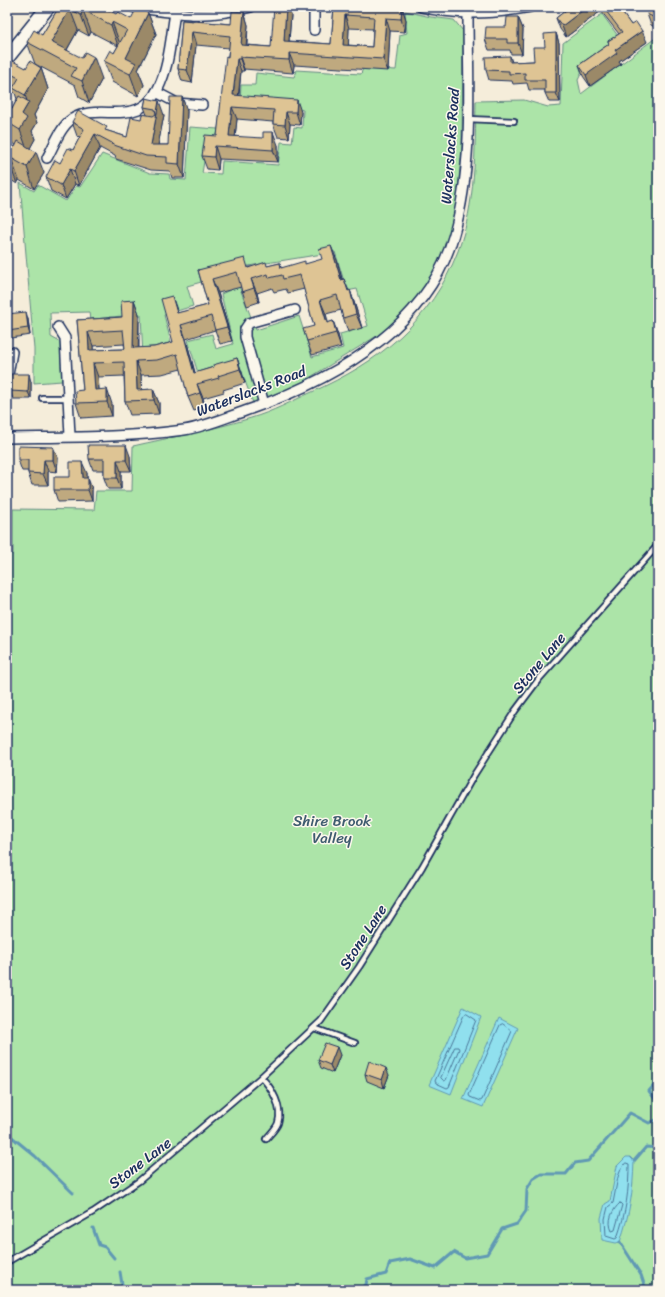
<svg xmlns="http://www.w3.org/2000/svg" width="665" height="1297" font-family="Sriracha,sans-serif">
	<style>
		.green { fill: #ace4a8; stroke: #648a83 }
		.water { fill: #90e0ee; stroke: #6199b4 }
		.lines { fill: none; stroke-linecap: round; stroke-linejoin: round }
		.shore { stroke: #4a7698; stroke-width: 1 }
		.stream { stroke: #6199b4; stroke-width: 3 }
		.lane-casing { stroke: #1b2f5e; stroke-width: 8 }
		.street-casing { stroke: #1b2f5e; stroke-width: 12 }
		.secondary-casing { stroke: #1b2f5e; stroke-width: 16 }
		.lane { stroke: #fbf7ec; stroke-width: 4.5 }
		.street { stroke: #fbf7ec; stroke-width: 9 }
		.secondary { stroke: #fbf7ec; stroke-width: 13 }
		.wall { fill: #bfa97f; stroke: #1b2f5e; fill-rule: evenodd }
		.shaded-wall { fill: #9b8968; stroke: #1b2f5e }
		.building { fill: #dec494; stroke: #1b2f5e; fill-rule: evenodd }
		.labels { text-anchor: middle; stroke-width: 3; stroke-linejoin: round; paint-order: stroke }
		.street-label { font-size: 15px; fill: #1b2f5e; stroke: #fbf7ec }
		.park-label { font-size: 15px; fill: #3f5c70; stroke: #fbf7ec }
	</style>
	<rect width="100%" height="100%" fill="#f5edda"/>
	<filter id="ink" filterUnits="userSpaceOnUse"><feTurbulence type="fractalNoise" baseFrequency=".025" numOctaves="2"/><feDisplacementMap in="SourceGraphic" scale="8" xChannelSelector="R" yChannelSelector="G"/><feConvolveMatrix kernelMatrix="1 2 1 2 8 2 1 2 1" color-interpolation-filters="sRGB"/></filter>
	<g filter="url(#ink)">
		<g class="green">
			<path d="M405 11 431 17 454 20 463 31 462 147 456 210 450 234 433 275 420 295 388 329 293 388 253 403 241 370 200 380 188 340 212 334 216 349 233 344 221 294 239 286 256 330 299 316 312 357 343 348 340 334 368 326 357 289 347 291 335 252 236 268 237 272 187 286 193 306 164 315 174 354 143 358 141 315 109 317 111 326 91 329 89 312 50 313 51 337 60 342 62 381 34 383V349L20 183 34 191 38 185 66 201 76 186 80 187 102 154 150 173 169 174 170 179 186 180 190 127 218 129 217 145H207L202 173 221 174 222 161 278 165 281 142 292 143 294 127 302 128 303 110 240 102 241 85H255L256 73 294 77 296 70 361 74 363 68 396 70 400 35 407 33Z"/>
			<path d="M602 14 623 43 584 68 578 80 581 94 658 36V1290H7V554H13V509L94 510 96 491H132L133 446C172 437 212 430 251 418 272 412 292 401 312 392 379 362 431 322 458 251 476 203 475 152 476 101L524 100 548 107 561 106 563 43Z"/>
		</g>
		<g class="water">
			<path d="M463 1007 481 1017 451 1094 429 1085Z"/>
			<path d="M499 1018 518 1028 483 1107 463 1099Z"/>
			<path d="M626 1157H630L634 1161C633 1193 630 1212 620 1242L616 1243 602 1240 601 1218 605 1204 610 1201 617 1166Z"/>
		</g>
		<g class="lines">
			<g class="shore">
				<path d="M467 1014 476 1020 449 1087 447 1088 436 1083 435 1081 464 1015Z"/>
				<path d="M503 1024 512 1031 482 1100 480 1101 470 1097 469 1095 500 1025Z"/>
				<path d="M455 1047H458L459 1049 446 1080 444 1081 441 1078Z"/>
				<path d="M626 1163 629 1164C629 1191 626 1213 617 1238L615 1239 606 1236 605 1219 608 1207 613 1203 618 1177 621 1169Z"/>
				<path d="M620 1203 622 1205 615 1230 612 1231C607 1221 612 1210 620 1203Z"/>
			</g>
			<g class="stream">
				<path d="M658 1081 649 1091 658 1103"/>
				<path d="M7 1133 35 1156 73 1193"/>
				<path d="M634 1161 646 1147 658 1148"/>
				<path d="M93 1228 99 1245 105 1247 114 1258"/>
				<path d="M620 1242 641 1275 646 1290"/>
				<path d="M120 1272 123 1290"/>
				<path d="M358 1290 366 1285 367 1279 386 1274 390 1263 410 1259 435 1268 454 1252 465 1258 487 1254 502 1229 517 1224 526 1211 527 1189 533 1179 541 1174H566L575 1163 588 1161 630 1113 649 1123 658 1119"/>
			</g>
			<g class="lane-casing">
				<g id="lane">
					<path d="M468 119 514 121"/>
					<path d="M42 398H68"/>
					<path d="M314 1028 355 1043"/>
					<path d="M261 1077C272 1088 283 1107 278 1123 276 1129 269 1135 266 1139"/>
					<path d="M7 1262 93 1212 139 1181 261 1077 321 1021 359 967 422 867 474 775 515 711 539 679 658 545"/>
				</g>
			</g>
			<g class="street-casing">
				<g id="street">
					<path d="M133 7C177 14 206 19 251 7"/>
					<path d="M314 7V30"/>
					<path d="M421 7C457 16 494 14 530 7"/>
					<path d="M156 92 177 103 202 105"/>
					<path d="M47 158C54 146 60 127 72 119 101 100 141 133 161 82 170 61 171 35 175 13"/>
					<path d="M58 327 65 338 70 436"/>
					<path d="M7 380 12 352"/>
					<path d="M264 404 245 337V329L249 323 295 310"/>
					<path d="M7 438C66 437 125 438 184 430 204 427 225 418 245 411 331 381 428 329 454 234 474 164 468 85 468 13"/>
				</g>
			</g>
			<g class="secondary-casing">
				<path id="secondary" d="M7 58 48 7"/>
			</g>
			<use href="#lane" class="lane"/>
			<use href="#street" class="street"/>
			<use href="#secondary" class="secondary"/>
		</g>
		<g class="wall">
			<path d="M59 7 116 14 131 19 148 13 156 34 138 70 144 85 138 96 112 82 104 61 114 53 118 46 91 32 89 36 78 30 67 50 102 79 89 103 79 97 75 85 35 64 27 42 42 35Z"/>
			<path d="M334 7H402L406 20 405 32 390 31 388 71 294 65 293 73 244 69V71H241L239 96 301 112 300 125 290 124 289 138 278 137 273 124V122L237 119 235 136 278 145V162L219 159 218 170 207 169 202 156 217 136 229 48 196 45 192 83 182 81 178 69 182 20 231 24 244 12 248 25 247 45 271 47 291 15 289 41 331 44ZM349 28 373 29 372 47 348 45Z"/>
			<path d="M570 7H618L631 25 647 42 619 61 621 64 590 86 583 76 579 65 609 44 608 41 619 34 601 11 566 37 560 29 556 18Z"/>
			<path d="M658 7V29L651 25 647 14Z"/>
			<path d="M518 17 523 29 522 54H511L510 50H489L485 39 506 27Z"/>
			<path d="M556 33 559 43 560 102H549L545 93V90H529L527 83 513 84 512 81 489 80 486 70 510 56 512 62 534 61Z"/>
			<path d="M7 63 26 68H41L48 89 34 115 37 123 32 131 35 139 30 148 44 173 34 189 19 180 17 184 8 178 7 176V145L15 147 16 145 7 139V106L12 109 17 99 15 93 11 91 7 80Z"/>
			<path d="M182 97 187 111 184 178H172L170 171 151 170 116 159 115 156 100 148 79 186 75 184 66 199 51 191 46 177 73 150 80 137 77 136 72 122 108 131 127 137 141 119 147 115 144 107 146 98 164 115 158 145H168Z"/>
			<path d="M337 260 342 279H344L349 291 350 290 355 305 362 328 348 332 341 310 326 314 328 323 333 321 338 335 341 347 312 355 307 341 314 326 304 289 288 293 286 289 274 292 272 288 257 293 259 302 247 306 241 287 218 293 232 341 220 344 215 330 186 339 195 373 214 367 237 358 245 383 223 390 224 392 203 398 205 407 194 411 188 397 181 369 162 374 141 375V390L153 389 159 403V414L130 415 125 401 124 376 98 377 99 390 112 404V416L81 418 76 403 83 390 77 320 122 317 134 300 139 314V348L154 347 173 342 178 313 208 305 198 270 268 266 280 263 281 268 306 264ZM124 344 125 349 93 350V346Z"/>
			<path d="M7 314 28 319 30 335 11 338 9 332H7Z"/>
			<path d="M31 382V399H13L10 391Z"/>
			<path d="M53 447 58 458 57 472 48 471V485H32L28 473V471H22L18 460Z"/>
			<path d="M130 456 131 471H121V489H108L104 478V470H93L89 459Z"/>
			<path d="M87 473V478L92 489V501L58 502 54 490 70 477Z"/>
			<path d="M340 1055 333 1073 321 1068 318 1060Z"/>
			<path d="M365 1074 389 1075 384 1088 367 1081Z"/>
		</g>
		<g class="shaded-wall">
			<path d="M286 7H288L291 15 288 53 284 41Z"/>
			<path d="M402 7 406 20 405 32 401 19Z"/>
			<path d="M587 7H600L601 11 566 37 562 26Z"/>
			<path d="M70 9 78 30 61 60 51 42Z"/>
			<path d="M83 10 91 32 89 36 81 15Z"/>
			<path d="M244 12 248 25 245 58 241 45Z"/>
			<path d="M148 13 156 34 138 70 144 85 138 96 130 74 126 58Z"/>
			<path d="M345 15 349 28 348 57 343 45Z"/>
			<path d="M518 17 523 29 522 54 518 43Z"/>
			<path d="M386 18 390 31 388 71 383 59Z"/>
			<path d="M112 22 120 44 118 46 111 25Z"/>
			<path d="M642 31 647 42 619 61 621 64 590 86 586 75 615 50Z"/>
			<path d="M192 32 196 45 192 83 187 70Z"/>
			<path d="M556 33 559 43 560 102 556 93Z"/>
			<path d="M289 53 294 65 293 73 289 60Z"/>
			<path d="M94 57 102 79 89 103 82 81Z"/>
			<path d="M240 57 244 69V71L240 59Z"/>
			<path d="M237 59 241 71 237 108 233 95Z"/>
			<path d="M41 68 48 89 34 115 37 123 32 131 35 139 28 152 20 130 22 114 28 104 25 95Z"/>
			<path d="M182 97 187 111 184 178 179 164Z"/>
			<path d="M297 100 301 112 300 125 296 112Z"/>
			<path d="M159 101 164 115 156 156 151 145Z"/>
			<path d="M232 107 237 119 234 148 229 136Z"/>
			<path d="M286 112 290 124 289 138 285 125Z"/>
			<path d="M273 132 278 145V162L273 150Z"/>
			<path d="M95 134 100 148 79 186 74 171Z"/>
			<path d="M215 146 219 159 218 170 214 157Z"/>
			<path d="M36 152 44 173 34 189 27 167Z"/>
			<path d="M11 158 19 180 17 184 9 162Z"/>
			<path d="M70 169 75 184 66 199 61 185Z"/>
			<path d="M331 246 337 260 346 294 341 280Z"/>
			<path d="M212 279 218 293 232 341 227 327Z"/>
			<path d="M251 279 257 293 259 302 254 288Z"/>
			<path d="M350 290 355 305 362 328 356 314Z"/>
			<path d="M172 296 177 310 182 325 177 313Z"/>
			<path d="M134 300 139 314 138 361 133 348Z"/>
			<path d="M320 300 326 314 331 334 327 323Z"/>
			<path d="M26 312 28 319 30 335 28 328Z"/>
			<path d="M333 321 338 335 341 347 336 333Z"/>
			<path d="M181 325 186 339 198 384 194 373Z"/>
			<path d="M88 332 93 346 94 364 89 350Z"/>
			<path d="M237 358 242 372 245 383 240 369Z"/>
			<path d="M136 361 141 375 142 400 137 390Z"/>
			<path d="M93 363 98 377 100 402 95 390Z"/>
			<path d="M29 374 31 382V399L28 392Z"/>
			<path d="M197 384 203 398 205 407 200 393Z"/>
			<path d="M107 389 112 404V416L107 402Z"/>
			<path d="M153 389 159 403V414L154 400Z"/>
			<path d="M126 445 130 456 131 471 126 460Z"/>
			<path d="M53 447 58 458 57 472 53 460Z"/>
			<path d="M44 460 48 471V485L43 474Z"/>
			<path d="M117 460 121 471V489L117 478Z"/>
			<path d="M82 462 87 473V489L83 478Z"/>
			<path d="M88 478 92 489V501L88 490Z"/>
			<path d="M337 1047 340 1055 333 1073 330 1065Z"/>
			<path d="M386 1068 389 1075 384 1088 382 1080Z"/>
		</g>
		<g class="building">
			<path d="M59 7H103L116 14 118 12 131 19 137 7 148 13 126 58 136 63 130 74 104 61 110 50 114 53 127 30 112 22 111 25 83 10 81 15 70 9 51 42 82 58 85 52 94 57 82 81 71 76 76 68 27 42 34 30 42 35Z"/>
			<path d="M274 7H286L284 41 331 44 334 7H402L401 19 386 18 383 59 289 53V60L240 57V59H237L233 95 297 100 296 112H286L285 125 273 124 274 110 232 107 229 136 263 138V132H273V150L215 146 214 157 202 156 205 135 217 136 226 56 228 57 230 36 192 32 187 70 178 69 182 20 231 24 232 11 244 12 241 45 271 47ZM345 15 374 17 372 47 343 45Z"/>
			<path d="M570 7H587L562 26 556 18Z"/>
			<path d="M603 7H618L631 25 636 22 642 31 615 50 617 53 586 75 579 65 609 44 608 41 622 32Z"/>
			<path d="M651 7H658V17L657 19 647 14Z"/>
			<path d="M507 17H518V43H507V39H485L486 27H506Z"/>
			<path d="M556 33V93H545V80H525V73L509 74V71L486 70 485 57 510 56V62L534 61 533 47H545L544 34Z"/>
			<path d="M9 59 26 68 30 61 41 68 25 95 13 88 19 78 7 72V63Z"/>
			<path d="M19 96 29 102 22 114 27 118 20 130 7 122V106L12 109Z"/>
			<path d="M170 97H182L179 164 167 163V157L146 156 111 144 112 143 95 134 74 171 70 169 61 185 46 177 55 160 60 163 68 148 73 150 84 129 72 122 78 111 107 127 105 130 127 137 131 117 141 119 142 114 153 116 156 114 155 109 144 107 146 98 159 101 151 145H168Z"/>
			<path d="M18 141 36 152 27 167 11 158 9 162 7 161V145L8 143 15 147Z"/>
			<path d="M331 246 341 280 344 279 348 291 350 290 356 314 343 318 337 295 320 300 327 323 333 321 336 333 307 341 303 329 314 326 300 275 283 279 282 275 269 278 268 274 251 279 254 288 242 292 237 272 212 279 227 327 215 330 211 316 181 325 194 373 214 367 213 365 237 358 240 369 218 376 219 378 197 384 200 393 188 397 177 354 157 360 136 361 137 390 153 389 154 400 125 401 124 362 93 363 95 390 107 389V402L76 403 75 391 83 390 77 320 122 317 121 301 134 300 133 348 154 347 173 342 161 299 172 296 177 313 208 305 198 270 245 258 248 268 266 262 267 266 280 263 281 268 305 261V264L322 259 319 249ZM123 330 125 349 89 350 88 332Z"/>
			<path d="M26 312 28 328 8 331 7 325V314Z"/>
			<path d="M11 374H29L28 392 10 391Z"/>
			<path d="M88 445H126V460H117V478H104V459H89Z"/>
			<path d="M18 446 53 447V460H44L43 474 28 473V460H18Z"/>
			<path d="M70 462H82L83 478H88V490H54V477H70Z"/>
			<path d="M325 1043 337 1047 330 1065 318 1060Z"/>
			<path d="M369 1061 386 1068 382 1080 365 1074Z"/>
		</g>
	</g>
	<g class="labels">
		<g class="street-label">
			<text transform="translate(450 146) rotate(-86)" y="5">Waterslacks Road</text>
			<text transform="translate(251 391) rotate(-21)" y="5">Waterslacks Road</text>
			<text transform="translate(539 663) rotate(-50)" y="5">Stone Lane</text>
			<text transform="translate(363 937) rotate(-57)" y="5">Stone Lane</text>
			<text transform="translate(140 1163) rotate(-37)" y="5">Stone Lane</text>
		</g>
		<g class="park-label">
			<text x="332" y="826">Shire Brook<tspan x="332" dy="17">Valley</tspan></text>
		</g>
	</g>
	<rect width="665" height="1297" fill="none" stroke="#fbf7ec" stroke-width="24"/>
	<rect x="12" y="12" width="641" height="1273" fill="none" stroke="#1b2f5e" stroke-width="1.5" filter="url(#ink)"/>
</svg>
